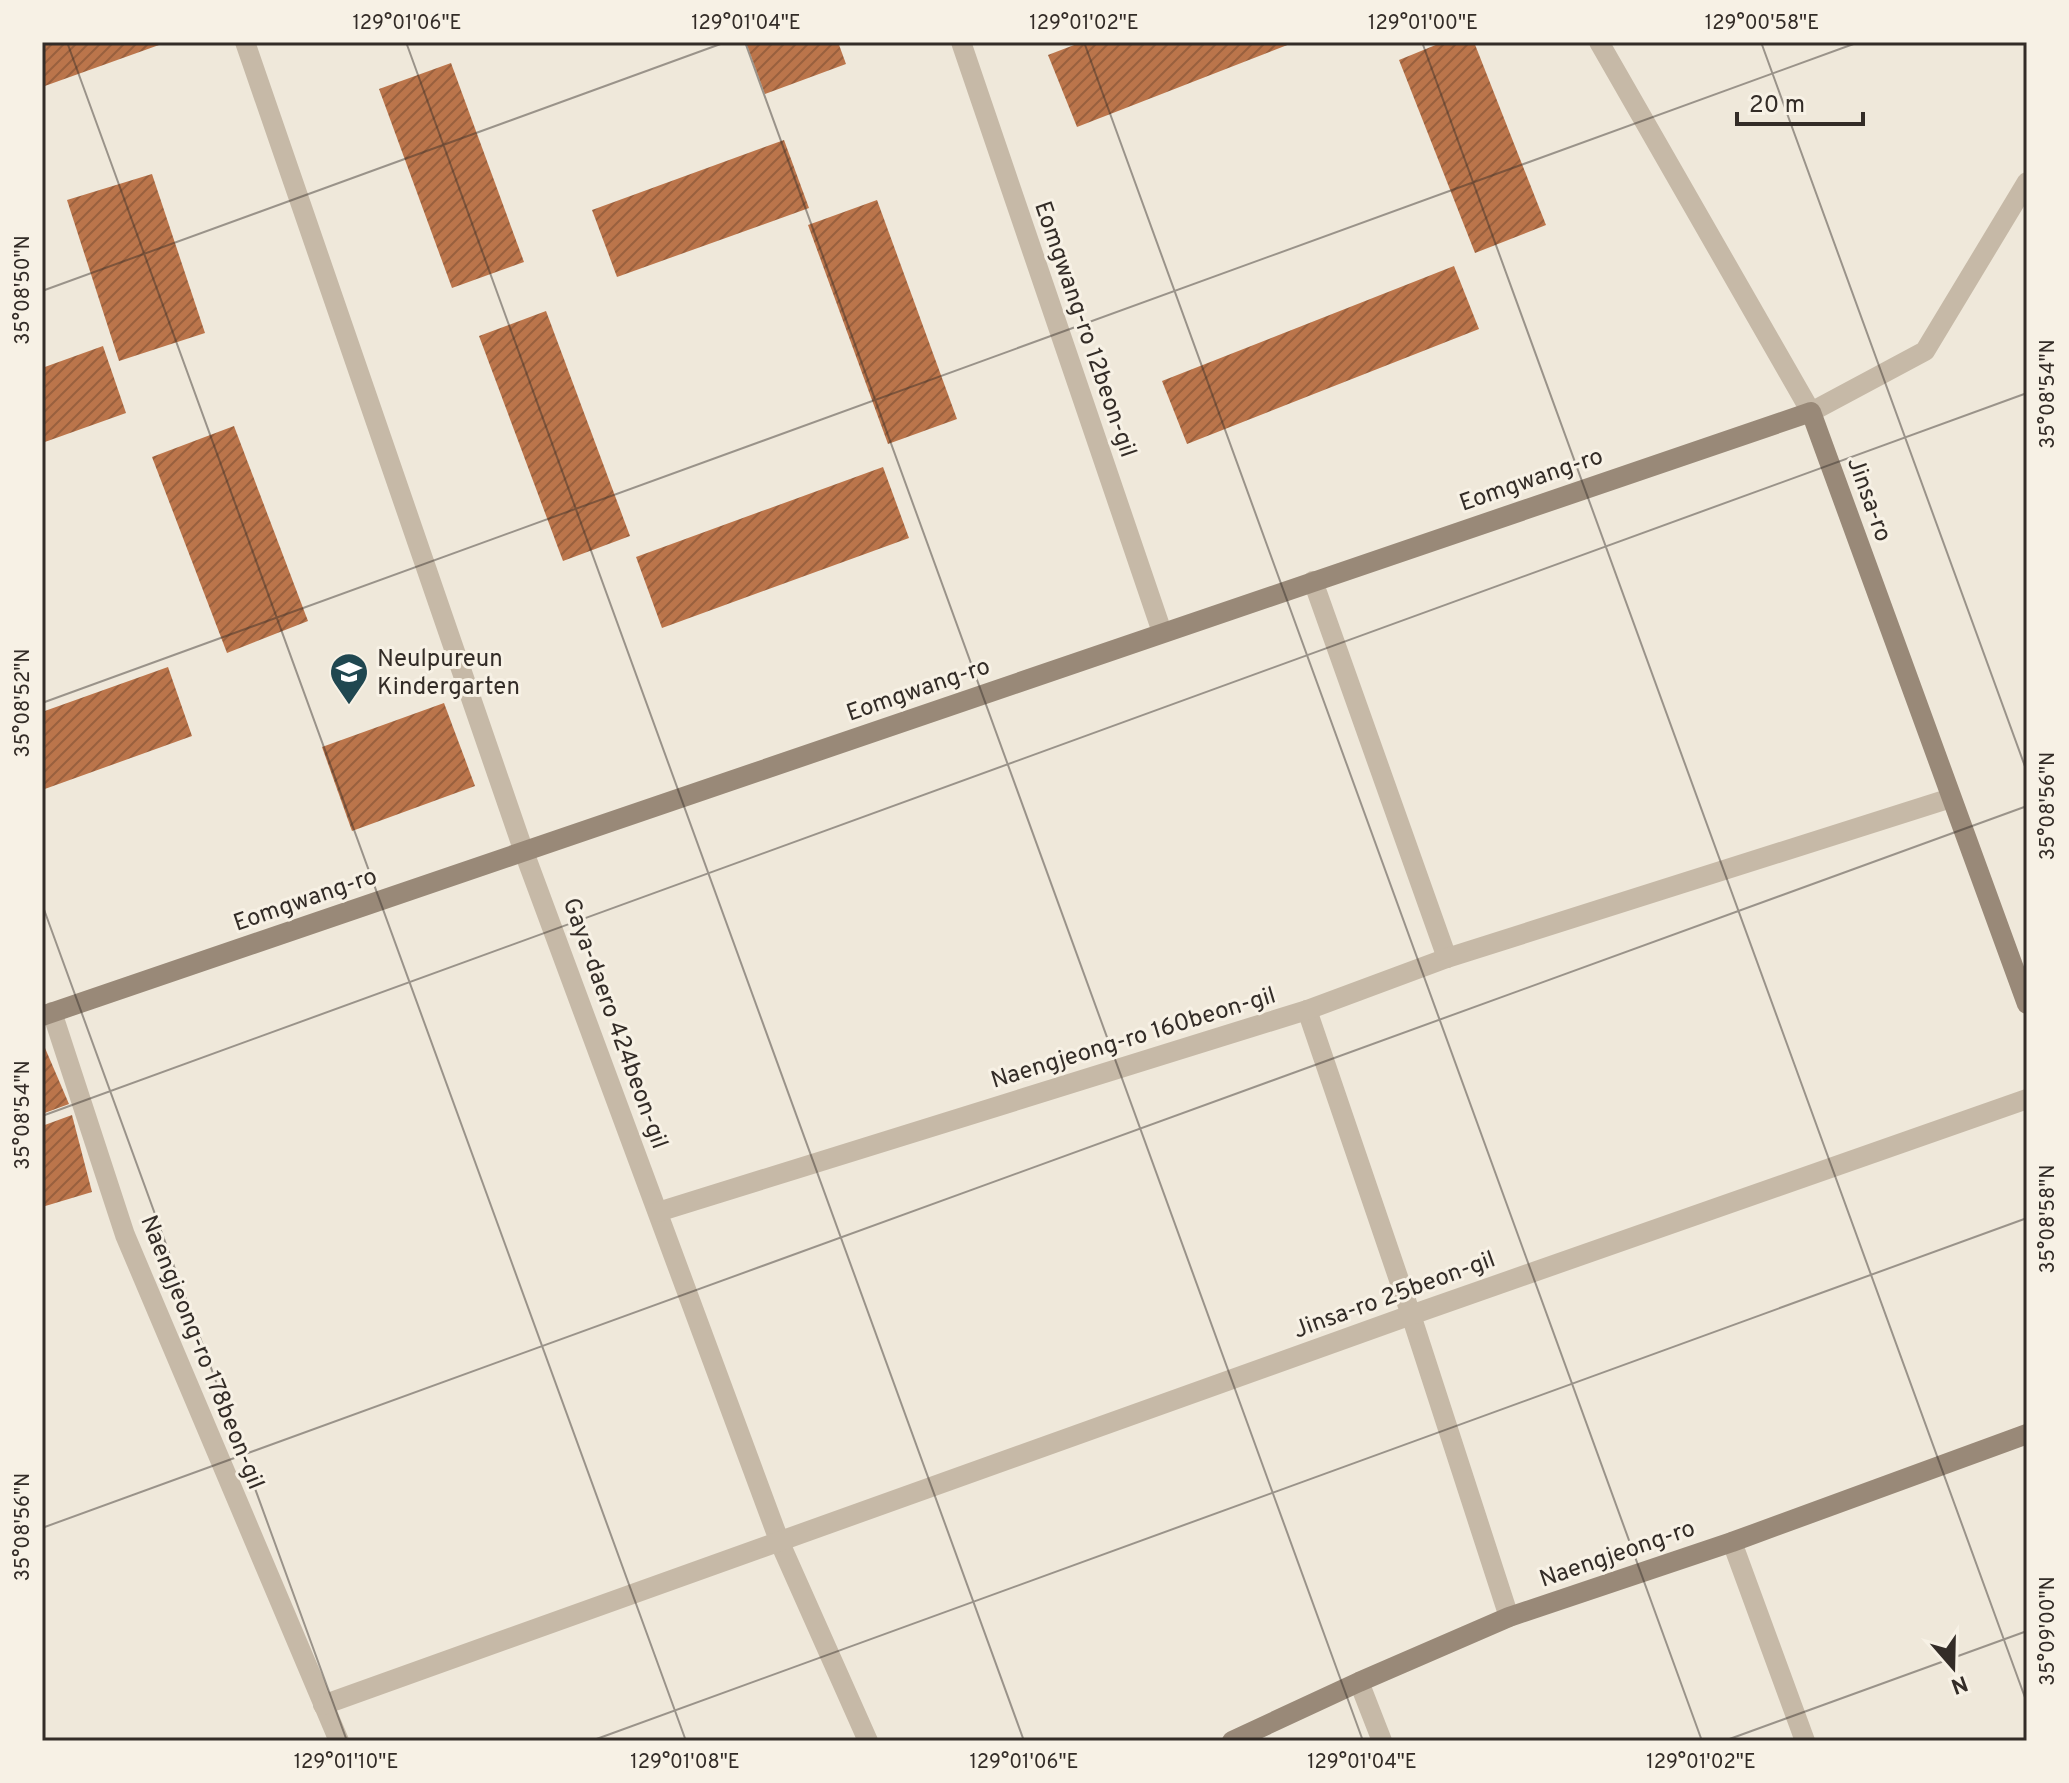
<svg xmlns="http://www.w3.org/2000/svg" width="2069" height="1783" font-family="Overpass,sans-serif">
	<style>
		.building { fill: url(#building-hatch) }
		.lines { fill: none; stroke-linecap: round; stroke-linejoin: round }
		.street { stroke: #c6b9a7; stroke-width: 20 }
		.secondary { stroke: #998978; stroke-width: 20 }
		.ticks { fill: none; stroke: #332c27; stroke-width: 2; stroke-opacity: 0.45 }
		.labels { text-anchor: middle; stroke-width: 6; stroke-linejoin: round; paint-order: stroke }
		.street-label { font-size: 24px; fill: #332c27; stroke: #f7f1e5 }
		.poi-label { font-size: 24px; fill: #332c27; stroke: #f7f1e5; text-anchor: start }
		.neatline { fill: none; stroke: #332c27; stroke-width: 3 }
		.ticks-label { font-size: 20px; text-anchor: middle; fill: #332c27 }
	</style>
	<defs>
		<pattern id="building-hatch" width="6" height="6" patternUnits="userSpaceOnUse" patternTransform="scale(2)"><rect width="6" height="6" fill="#bb754b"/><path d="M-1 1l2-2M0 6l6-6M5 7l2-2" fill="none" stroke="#99603e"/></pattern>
	</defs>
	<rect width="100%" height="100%" fill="#efe8da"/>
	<g class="building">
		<path d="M42 42H157L159 45 42 87Z"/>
		<path d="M746 42H838L846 64 765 94Z"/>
		<path d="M1082 42H1295L1077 127 1048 55Z"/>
		<path d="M1443 42H1474L1546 225 1475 253 1399 60Z"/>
		<path d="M451 63 524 262 452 288 379 89Z"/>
		<path d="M784 140 809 208 617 277 592 210Z"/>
		<path d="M152 174 205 333 119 361 67 200Z"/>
		<path d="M877 200 957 419 888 444 808 225Z"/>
		<path d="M1454 266 1479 329 1187 444 1162 381Z"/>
		<path d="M546 311 630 536 563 561 479 336Z"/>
		<path d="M103 346 126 413 42 443V368Z"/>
		<path d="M234 426 308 621 227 653 152 457Z"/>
		<path d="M883 467 909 538 662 628 636 557Z"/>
		<path d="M168 667 192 736 42 790V712Z"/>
		<path d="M444 703 475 786 352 831 322 747Z"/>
		<path d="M42 1041 69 1104 42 1114Z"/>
		<path d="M72 1115 92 1192 42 1207V1126Z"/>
	</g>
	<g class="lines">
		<g class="street">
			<path d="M245 42 524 852 780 1543 868 1741"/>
			<path d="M961 42 1162 632"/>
			<path d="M1599 42 1811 412 1925 351 2027 182"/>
			<path d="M1313 581 1447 958"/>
			<path d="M1307 1010 1411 1315 1509 1617"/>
			<path d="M52 1012 125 1235 339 1741"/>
			<path d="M658 1212 1307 1010 1447 958 1951 798"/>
			<path d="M1732 1542 1805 1741"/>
			<path d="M1359 1682 1382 1741"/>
			<path d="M323 1705 1411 1315 2027 1099"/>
		</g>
		<g class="secondary">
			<path d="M42 1016 1811 412 2027 1004"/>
			<path d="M1232 1741 1359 1682 1509 1617 1732 1542 2027 1434"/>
		</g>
	</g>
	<path class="ticks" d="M67 42 686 1741M406 42 1024 1741M745 42 1363 1741M1084 42 1702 1741M1422 42 2027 1703M1761 42 2027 772M42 291 726 42M42 703 1859 42M42 904 347 1741M42 1116 2027 393M42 1528 2027 806M591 1741 2027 1218M1724 1741 2027 1631"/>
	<defs>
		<g id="school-pin" transform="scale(2)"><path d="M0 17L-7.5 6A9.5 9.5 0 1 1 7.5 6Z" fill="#204750" stroke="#f7f1e5"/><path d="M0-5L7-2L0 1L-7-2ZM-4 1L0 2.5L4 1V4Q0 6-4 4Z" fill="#fff"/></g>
	</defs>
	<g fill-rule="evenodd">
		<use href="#school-pin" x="349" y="672"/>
	</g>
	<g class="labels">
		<g class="street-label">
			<text transform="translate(1086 329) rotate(71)" y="8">Eomgwang-ro 12beon-gil</text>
			<text transform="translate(1531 479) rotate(-19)" y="8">Eomgwang-ro</text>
			<text transform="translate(1870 499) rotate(70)" y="8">Jinsa-ro</text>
			<text transform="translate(918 689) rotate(-19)" y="8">Eomgwang-ro</text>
			<text transform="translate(305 899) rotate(-19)" y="8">Eomgwang-ro</text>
			<text transform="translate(616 1023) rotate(70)" y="8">Gaya-daero 424beon-gil</text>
			<text transform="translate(1133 1037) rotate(-17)" y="8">Naengjeong-ro 160beon-gil</text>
			<text transform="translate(1394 1294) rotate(-20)" y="8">Jinsa-ro 25beon-gil</text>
			<text transform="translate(203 1352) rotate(68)" y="8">Naengjeong-ro 178beon-gil</text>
			<text transform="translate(1617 1553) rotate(-19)" y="8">Naengjeong-ro</text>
		</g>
		<g class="poi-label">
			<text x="377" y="666">Neulpureun<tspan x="377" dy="28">Kindergarten</tspan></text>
		</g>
	</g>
	<rect width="2069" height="1783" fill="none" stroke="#f7f1e5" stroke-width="88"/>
	<g transform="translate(1953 1667) rotate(160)" stroke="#f7f1e5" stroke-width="6" paint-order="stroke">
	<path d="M0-6L14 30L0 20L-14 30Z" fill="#332c27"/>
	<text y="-12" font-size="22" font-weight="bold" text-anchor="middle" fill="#332c27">N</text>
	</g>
	<path d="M1737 112v12h126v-12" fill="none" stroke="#332c27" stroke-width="4"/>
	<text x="1749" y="112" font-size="24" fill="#332c27" stroke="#f7f1e5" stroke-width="6" paint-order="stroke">20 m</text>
	<rect x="44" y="44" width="1981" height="1695" class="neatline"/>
	<g class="ticks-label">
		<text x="407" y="29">129°01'06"E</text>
		<text x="746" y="29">129°01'04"E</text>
		<text x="1084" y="29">129°01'02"E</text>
		<text x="1423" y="29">129°01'00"E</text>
		<text x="1762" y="29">129°00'58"E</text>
		<text transform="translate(22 290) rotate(-90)" y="7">35°08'50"N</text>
		<text transform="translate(2047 394) rotate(-90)" y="7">35°08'54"N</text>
		<text transform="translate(22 703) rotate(-90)" y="7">35°08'52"N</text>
		<text transform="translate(2047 806) rotate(-90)" y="7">35°08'56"N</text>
		<text transform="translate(22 1115) rotate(-90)" y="7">35°08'54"N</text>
		<text transform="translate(2047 1219) rotate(-90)" y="7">35°08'58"N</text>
		<text transform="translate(22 1527) rotate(-90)" y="7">35°08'56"N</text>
		<text transform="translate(2047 1631) rotate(-90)" y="7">35°09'00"N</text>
		<text x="346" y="1768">129°01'10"E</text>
		<text x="685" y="1768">129°01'08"E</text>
		<text x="1024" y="1768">129°01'06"E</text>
		<text x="1362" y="1768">129°01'04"E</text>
		<text x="1701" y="1768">129°01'02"E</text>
	</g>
</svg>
